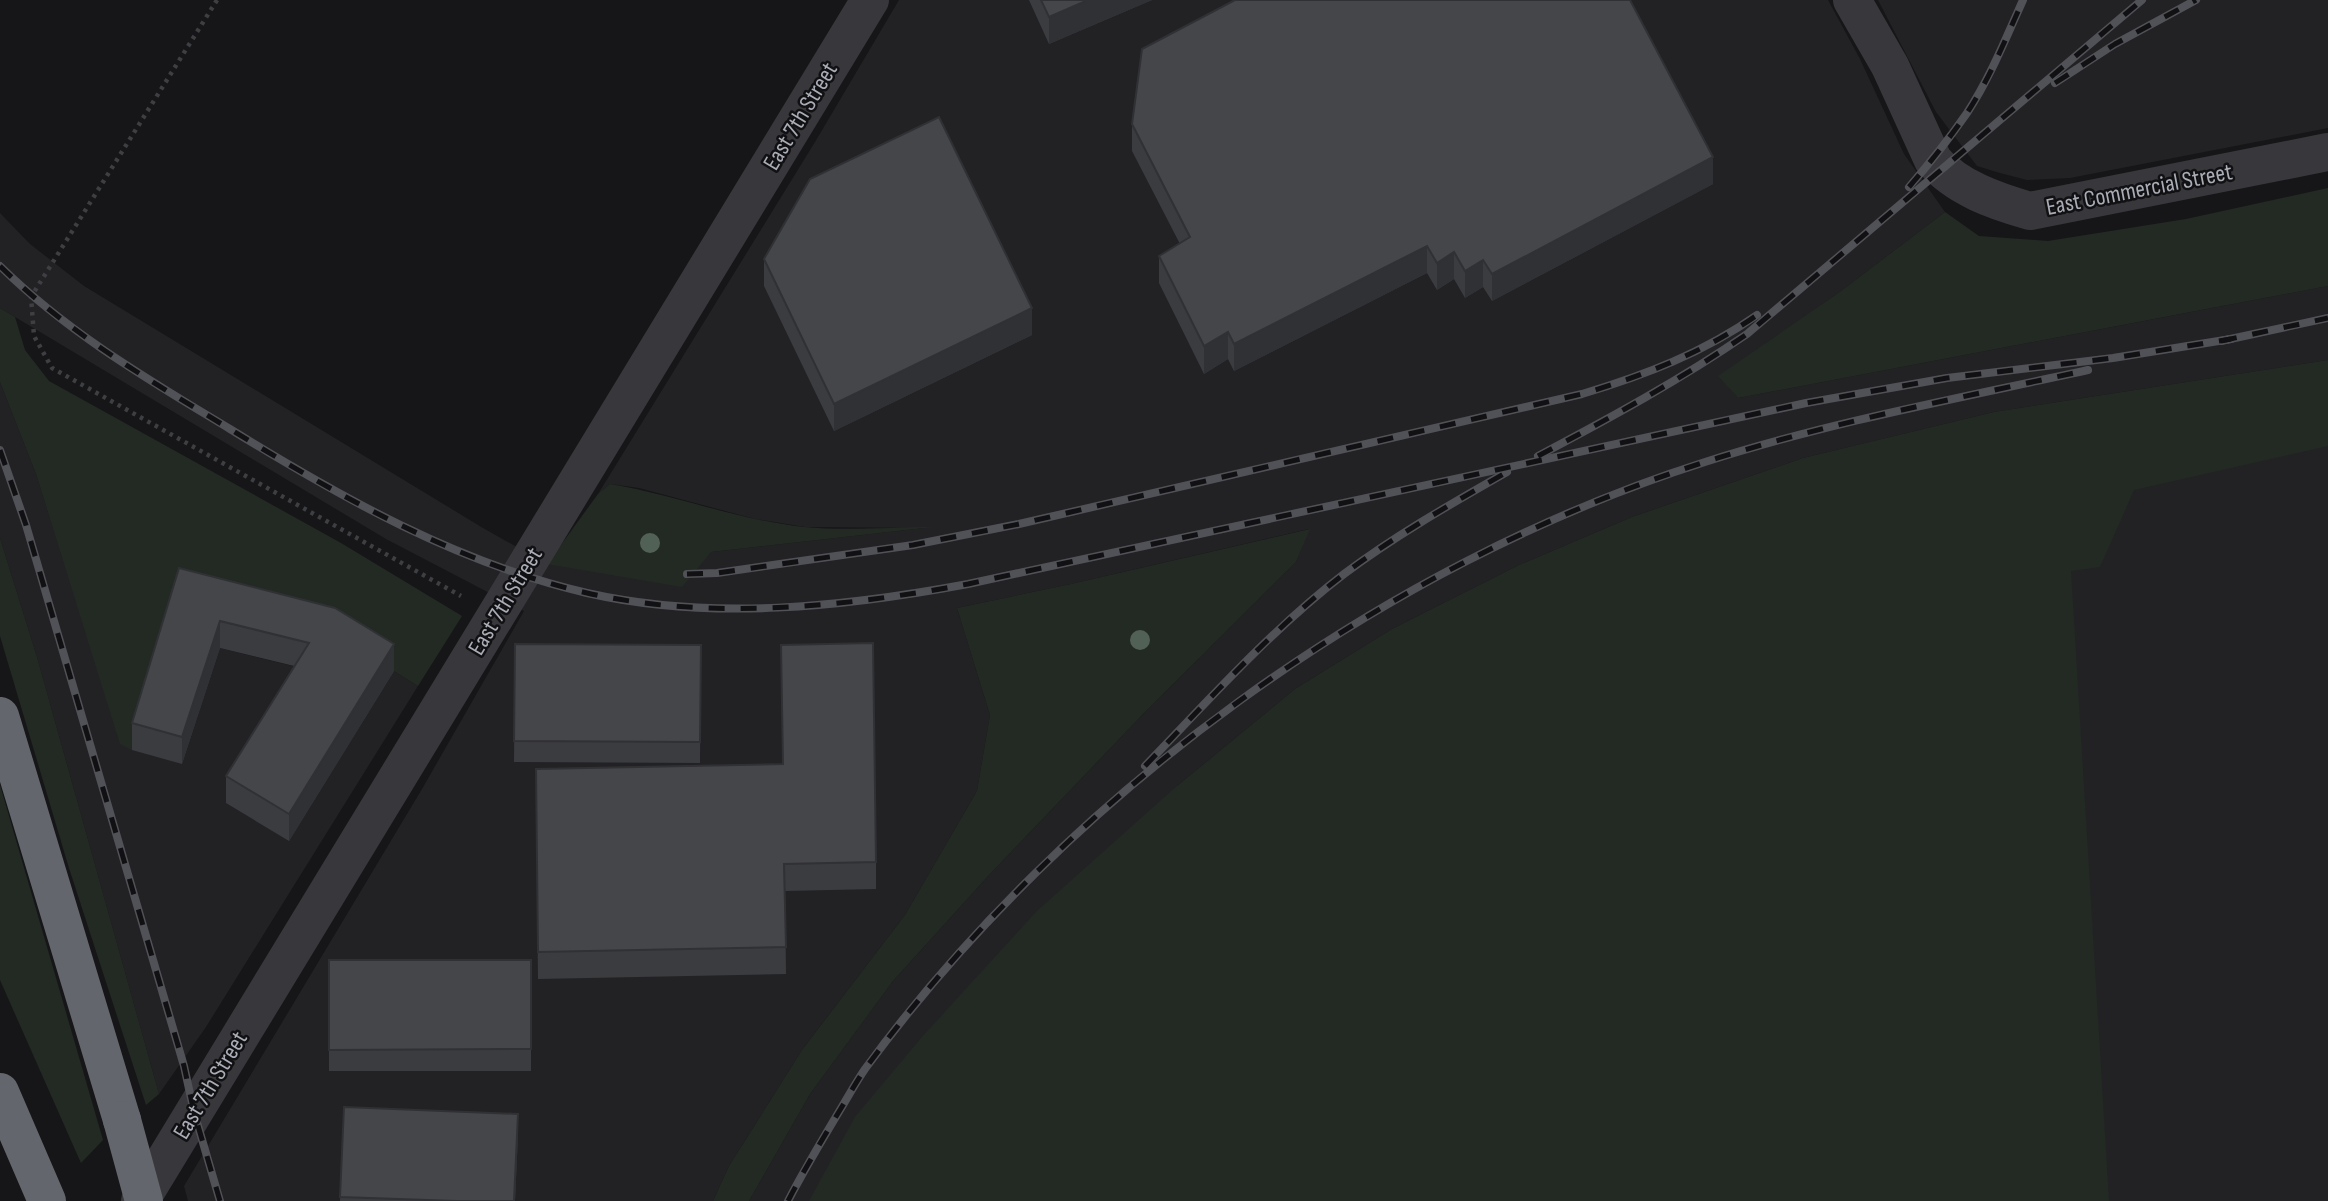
<svg xmlns="http://www.w3.org/2000/svg" width="2328" height="1201" font-family="'Sofia Sans Condensed',sans-serif">
	<style>
		.built { fill: #222225 }
		.green { fill: #232a24 }
		.lines { fill: none; stroke-linecap: round; stroke-linejoin: round }
		.path { stroke: #3e3f43; stroke-width: 4.5; stroke-dasharray: 3.5 5; stroke-linecap: butt }
		.minor { stroke: #38383c; stroke-width: 38 }
		.highway { stroke: #64666d; stroke-width: 38 }
		.rail-casing { stroke: #515257; stroke-width: 8 }
		.rail { stroke: #111113; stroke-width: 5; stroke-dasharray: 16; stroke-linecap: butt }
		.highway-bridge { stroke: #64666d; stroke-width: 38 }
		.tree { fill: #526155 }
		.wall { fill: #3b3c40 }
		.shaded-wall { fill: #303134 }
		.building { fill: #45464a; stroke: #303134; stroke-width: 2 }
		.labels { text-anchor: middle; stroke-width: 5; stroke-linejoin: round; paint-order: stroke }
		.street-label { font-size: 24px; fill: #aaadb6; stroke: #111113 }
	</style>
	<rect width="100%" height="100%" fill="#161618"/>
	<g class="built">
		<path d="M899 0H1828L1860 59 1904 154 1945 212 1841 291 1719 376 1738 398 2328 286V360L1994 412 1803 458 1632 517 1519 565 1392 629 1295 689 1177 786 1524 695 2328 409V1201H749L810 1094 893 981 990 874 1147 710 1296 562 1309 529 1071 584 957 608 990 715 977 791 905 915 802 1050 729 1166 713 1201H188L184 1186 422 789 524 611 386 539 0 308V213L30 244 84 286 483 528 547 564 711 552 924 528 805 527 755 519 639 488 610 484 598 494 815 142Z"/>
		<path d="M1878 0H2328V128L2070 178 2027 180 2000 173 1977 166 1936 112Z"/>
		<path d="M0 382 36 474 86 633 182 764 220 648 309 670 394 671 418 686 206 1027 159 1094 37 657 0 538Z"/>
	</g>
	<g class="green">
		<path d="M2328 188V286L1738 398 1718 376 1841 291 1945 212 1979 236 2048 241 2186 219Z"/>
		<path d="M0 308 15 317 25 350 49 381 341 543 462 616 418 686 394 671 179 595 132 750 120 744 36 474 0 382Z"/>
		<path d="M2328 360V446L2134 490 2100 567 2071 571 2109 1201H809L855 1117 922 1037 1037 911 1177 786 1295 689 1392 629 1519 565 1632 517 1803 458 1994 412Z"/>
		<path d="M610 484C675 495 738 520 804 527 844 531 892 527 933 527L711 552 682 587 547 564 598 494Z"/>
		<path d="M1310 529 1296 562 1147 710 990 874 893 981 810 1094 749 1201H713L729 1166 802 1050 905 915 977 791 990 715 957 608 1071 584Z"/>
		<path d="M0 538 37 657 159 1094 146 1105 69 868 0 636Z"/>
		<path d="M0 785 103 1140 81 1163 0 980Z"/>
	</g>
	<g class="lines">
		<path class="path" d="M217 0 31 297 34 336 52 368 461 596"/>
		<g class="minor">
			<path d="M1852 0 1890 66 1933 160C1957 188 1995 201 2030 211L2328 152"/>
			<path d="M140 1201 870 0"/>
		</g>
		<g class="highway">
			<path d="M0 716 122 1120"/>
			<path d="M0 1092 47 1201"/>
		</g>
		<g class="rail-casing">
			<g id="rail">
				<path d="M2055 83 2115 44 2196 0"/>
				<path d="M1909 187C1929 164 1949 139 1967 113 1990 78 2006 38 2023 0"/>
				<path d="M0 266C68 333 149 380 230 429 342 498 457 563 587 593 711 621 844 607 968 584L1806 403 1947 378 2113 358 2231 339"/>
				<path d="M2221 341 2328 318"/>
				<path d="M0 450 26 525 184 1066 194 1112 220 1201"/>
				<path d="M1538 456C1610 418 1680 380 1747 334L2142 0"/>
				<path d="M687 574 717 573 913 545 1019 524 1582 394C1645 375 1703 353 1757 315"/>
				<path d="M1145 766C1209 700 1271 630 1344 574 1396 535 1451 504 1507 472"/>
				<path d="M788 1201C804 1170 822 1140 840 1110 848 1097 856 1082 865 1069 1066 795 1381 565 1705 462 1830 422 1960 398 2088 370"/>
			</g>
		</g>
		<use href="#rail" class="rail"/>
		<path class="highway-bridge" d="M122 1120 144 1201"/>
	</g>
	<g class="tree">
		<circle cx="650" cy="543" r="10"/>
		<circle cx="1140" cy="640" r="10"/>
	</g>
	<g class="wall">
		<path d="M1029 0H1152L1049 44Z"/>
		<path d="M1132 124 1713 184 1492 301 1483 287 1465 298 1454 279 1437 290 1427 273 1234 371 1228 359 1204 374 1159 283V256L1180 244 1132 151Z"/>
		<path d="M764 259 1032 335 834 431 764 286Z"/>
		<path d="M179 568 394 671 289 841 226 803V776L294 666 220 648 182 764 132 750V723Z"/>
		<path d="M515 644 701 645 700 763 514 762Z"/>
		<path d="M536 796 876 862V889L785 891 786 974 538 979Z"/>
		<rect x="329" y="960" width="202" height="111"/>
		<path d="M344 1107 518 1135 515 1201H340Z"/>
	</g>
	<g class="shaded-wall">
		<path d="M1088 0H1152L1049 44V17Z"/>
		<path d="M1713 157V184L1492 301V274Z"/>
		<path d="M1427 246V273L1234 371V344Z"/>
		<path d="M1454 252V279L1437 290V263Z"/>
		<path d="M1483 260V287L1465 298V271Z"/>
		<path d="M1032 308V335L834 431V404Z"/>
		<path d="M1228 332V359L1204 374V346Z"/>
		<path d="M220 621V648L182 764V737Z"/>
		<path d="M394 644V671L289 841V814Z"/>
		<path d="M518 1114 515 1201H514Z"/>
	</g>
	<g class="building">
		<path d="M1041 0H1088L1049 17Z"/>
		<path d="M1235 0H1630L1713 157 1492 274 1483 260 1465 271 1454 252 1437 263 1427 246 1234 344 1228 332 1204 346 1159 256 1190 237 1132 124 1142 49Z"/>
		<path d="M939 117 1032 308 834 404 764 259 810 179Z"/>
		<path d="M179 568 335 608 394 644 289 814 226 776 309 643 220 621 182 737 132 723Z"/>
		<path d="M873 643 876 862 784 864 786 947 538 952 536 769 783 764 781 645Z"/>
		<path d="M515 644 701 645 700 742 514 741Z"/>
		<path d="M329 960H531V1049L329 1050Z"/>
		<path d="M344 1107 518 1114 514 1201H456L340 1197Z"/>
	</g>
	<g class="labels">
		<g class="street-label">
			<text transform="translate(800 116) rotate(-59)" y="8">East 7th Street</text>
			<text transform="translate(2139 189) rotate(-11)" y="8">East Commercial Street</text>
			<text transform="translate(505 601) rotate(-59)" y="8">East 7th Street</text>
			<text transform="translate(210 1085) rotate(-59)" y="8">East 7th Street</text>
		</g>
	</g>
</svg>
